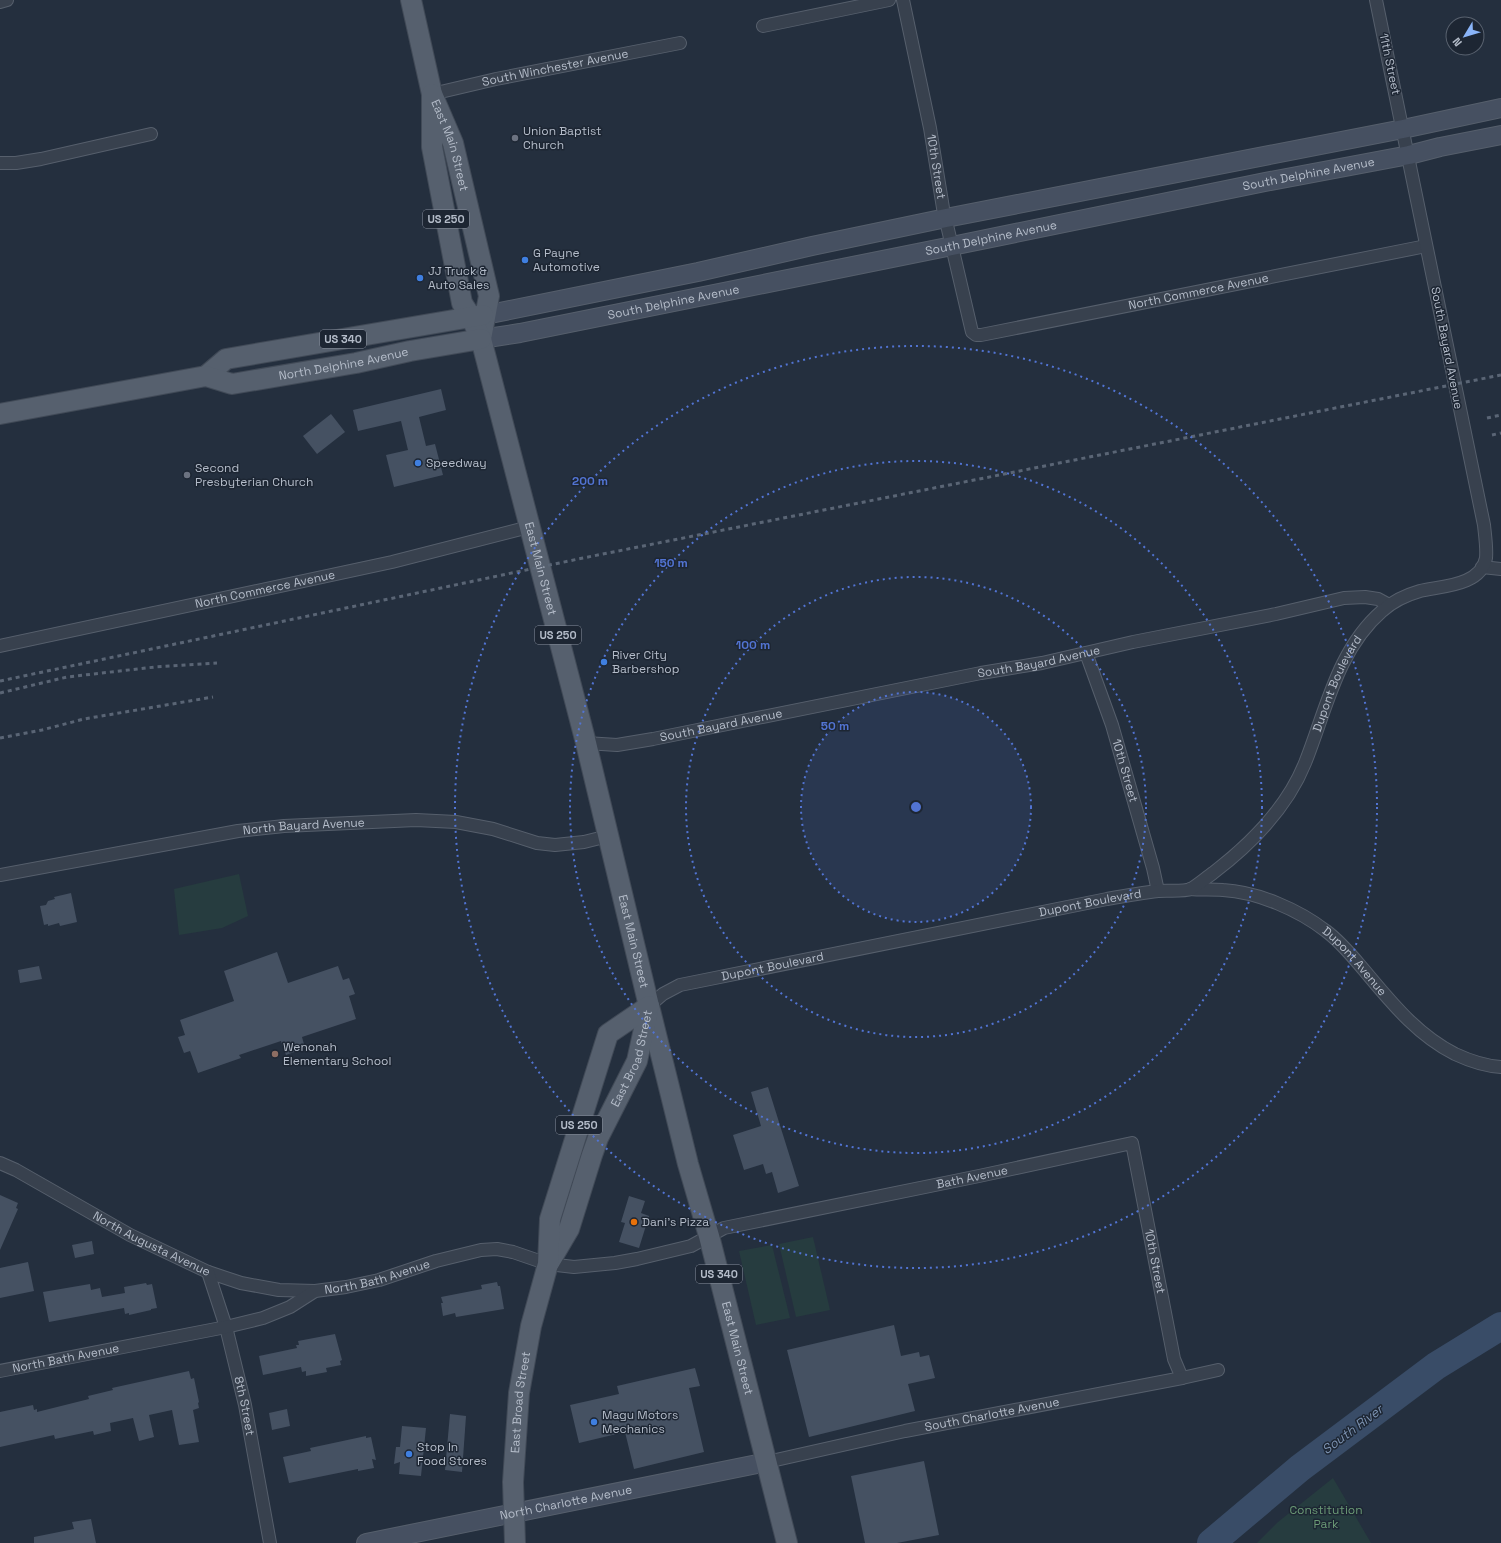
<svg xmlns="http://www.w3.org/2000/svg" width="1501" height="1543" font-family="'Space Grotesk',sans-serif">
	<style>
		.green { fill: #263c3f }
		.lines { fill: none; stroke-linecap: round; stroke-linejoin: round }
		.river { stroke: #394c67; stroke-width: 28 }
		.building { fill: #455162 }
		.street-casing { stroke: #565f6c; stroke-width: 14 }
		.secondary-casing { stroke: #565f6c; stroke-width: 20 }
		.primary-casing { stroke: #414a57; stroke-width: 22 }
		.street { stroke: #38414e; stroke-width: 12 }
		.secondary { stroke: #465061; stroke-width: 18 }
		.primary { stroke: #56606e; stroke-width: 20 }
		.rail { stroke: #5a6575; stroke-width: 3; stroke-dasharray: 4 4; stroke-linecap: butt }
		.ring { fill: none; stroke: #5274d3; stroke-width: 2; stroke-dasharray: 2 4 }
		.worship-dot { fill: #6b7280; stroke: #1d2633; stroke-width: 1.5 }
		.shop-dot { fill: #3f7fe0; stroke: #1d2633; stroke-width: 1.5 }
		.education-dot { fill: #8d6e63; stroke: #1d2633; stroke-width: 1.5 }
		.food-dot { fill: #e8710a; stroke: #1d2633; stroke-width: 1.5 }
		.labels { text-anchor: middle; stroke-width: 3; stroke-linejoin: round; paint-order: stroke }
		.shield { fill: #1d2633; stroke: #878f9c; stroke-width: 1 }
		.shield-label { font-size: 11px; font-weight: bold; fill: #b4bcc9 }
		.street-label { font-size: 12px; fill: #b4bcc9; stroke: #1d2633 }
		.poi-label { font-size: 12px; fill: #b4bcc9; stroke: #1d2633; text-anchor: start }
		.park-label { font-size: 12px; fill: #6b9a76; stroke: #1d2633 }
		.water-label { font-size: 13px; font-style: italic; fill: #7c92b1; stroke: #1d2633 }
		.centre { fill: #5274d3; stroke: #1d2633; stroke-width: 2 }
		.ring-label { font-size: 12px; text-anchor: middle; font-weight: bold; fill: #5274d3; stroke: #1d2633; stroke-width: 3; stroke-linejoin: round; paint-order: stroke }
	</style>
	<rect width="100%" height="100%" fill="#242f3e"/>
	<g class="green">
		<path d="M239 874 248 916 222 928 179 935 174 889Z"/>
		<path d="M813 1237 830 1310 796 1317 779 1244Z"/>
		<path d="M772 1245 790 1318 756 1325 739 1251Z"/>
		<path d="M1333 1478 1371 1543H1257L1278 1522Z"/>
	</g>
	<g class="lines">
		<path class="river" d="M1211 1543 1300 1468 1436 1366 1501 1326"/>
	</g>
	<g class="building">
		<path d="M441 389 446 410 419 417 426 446 435 444 443 475 394 487 386 455 408 450 401 421 358 431 353 410Z"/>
		<path d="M331 414 345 432 317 454 303 436Z"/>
		<path d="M71 893 77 922 60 926 59 923 48 926V924L44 925 40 906 46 905 48 901 55 899 54 897Z"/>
		<path d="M277 952 288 983 338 966 343 980 349 978 355 994 349 996 356 1019 302 1037 305 1048 286 1055 281 1041 239 1055 241 1058 198 1073 190 1051 184 1053 178 1037 185 1035 180 1020 234 1001 224 971Z"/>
		<path d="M39 966 42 979 20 983 18 970Z"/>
		<path d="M768 1087 799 1186 778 1193 772 1172 766 1174 763 1164 744 1170 733 1135 761 1126 751 1092Z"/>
		<path d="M0 1195 18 1203 16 1208 18 1209 0 1250Z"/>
		<path d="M629 1196 645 1201 641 1213 649 1216 639 1248 619 1242 625 1223 621 1222Z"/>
		<path d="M92 1241 94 1254 75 1258 72 1245Z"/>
		<path d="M28 1262 34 1291 0 1298V1268Z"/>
		<path d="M497 1282 498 1286H500L504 1309 456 1317 455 1313 443 1316 441 1303H443L441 1297 482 1289 481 1285Z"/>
		<path d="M146 1283 147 1285 152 1284 157 1308 151 1309V1310L129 1315V1313L125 1314 124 1308 49 1322 43 1292 90 1284 91 1290 100 1288 102 1297 125 1293 124 1287Z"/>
		<path d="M894 1325 901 1356 919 1352 920 1357 929 1355 935 1378 908 1384 915 1411 809 1437 787 1350Z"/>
		<path d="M335 1334 342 1360 340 1361 341 1365 326 1368 327 1372 306 1376V1371L302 1372 301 1367 263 1375 259 1356 297 1348 296 1345H299L298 1341Z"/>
		<path d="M695 1368 700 1386 689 1388 704 1452 634 1469 625 1432 579 1443 570 1405 619 1394 617 1386Z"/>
		<path d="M189 1371 191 1379 194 1378 199 1402 198 1403 199 1408 193 1410 199 1442 179 1445 172 1410 149 1415 154 1437 139 1441 133 1418 110 1423 111 1431 94 1435 93 1431 55 1439 54 1435 0 1447V1412L33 1405 34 1410 37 1409V1412L89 1399 88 1396 113 1390 112 1388Z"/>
		<path d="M287 1409 290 1426 272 1430 269 1413Z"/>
		<path d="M450 1414 466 1416 462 1472 445 1470Z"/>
		<path d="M402 1426 426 1428 421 1476 399 1474 400 1462 394 1464 396 1447H400Z"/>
		<path d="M366 1436V1438L371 1437 376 1460 372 1459 374 1468 358 1471V1469L289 1483 283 1457 311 1451 310 1448Z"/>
		<path d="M924 1461 939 1535 897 1543H865L851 1476Z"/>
		<path d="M91 1519 96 1543H34V1537L74 1529 72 1522Z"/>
	</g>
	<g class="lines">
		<g class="street-casing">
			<g id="street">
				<path id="s1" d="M903 0 930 128 943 208 972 332 976 335H981L1426 246"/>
				<path d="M0 2 7 0"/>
				<path d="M763 26 889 0"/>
				<path id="s2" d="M432 94 496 79 680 43"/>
				<path d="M0 163H16L41 159 151 134"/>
				<path d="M1482 567 1501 569"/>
				<path id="s3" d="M0 646 392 562 529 527"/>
				<path id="s4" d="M1086 653 1112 725 1153 868 1158 891"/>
				<path id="s5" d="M586 743 617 745 653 739 981 673 1042 663 1133 642 1276 614 1344 598 1365 597 1378 599 1389 605"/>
				<path id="s6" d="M0 875 238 831 284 826 416 820 456 822 493 829 537 843 555 845 584 842 608 836"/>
				<path id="s7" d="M1190 889C1201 890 1212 889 1223 890 1258 892 1299 910 1326 931 1341 942 1352 956 1364 970 1391 1002 1417 1035 1455 1054 1470 1061 1484 1066 1501 1067"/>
				<path id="s8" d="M649 1006 663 994 680 985 1107 899C1124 896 1141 893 1158 891 1166 890 1183 892 1191 889 1198 885 1206 878 1213 873 1251 844 1287 808 1305 763 1326 711 1337 650 1382 611 1393 601 1406 595 1420 591 1441 586 1481 586 1486 558 1487 548 1485 535 1484 525 1447 350 1412 175 1376 0"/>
				<path id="s9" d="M0 1163 16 1170 130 1235 208 1272 241 1283 279 1290 315 1291"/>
				<path id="s10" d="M208 1272 226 1327 245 1405 270 1543"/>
				<path id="s11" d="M0 1371 226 1327 263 1318 290 1307 315 1291 346 1287 379 1280 436 1261 481 1250 497 1249 513 1252 548 1264 574 1267 615 1263 637 1259 691 1246 724 1228 979 1176 1132 1143 1174 1359 1182 1378"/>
				<path id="s12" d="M767 1462 905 1431 1182 1378 1218 1370"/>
			</g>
		</g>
		<g class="secondary-casing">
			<g id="secondary">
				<path d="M485 315 698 272 812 246 946 218 1403 129 1501 108"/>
				<path id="s13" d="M481 339 520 333 952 246 1265 182 1409 155 1440 147 1501 135"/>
				<path id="s14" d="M366 1543 767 1462"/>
			</g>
		</g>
		<g class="primary-casing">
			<g id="primary">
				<path id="s15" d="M411 0 432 94 453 143 489 296 481 339"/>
				<path id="s16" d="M432 94V147L462 303 471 317 481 339 586 743 649 1006 688 1164 709 1236 787 1543"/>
				<path d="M206 376 226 359 483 315"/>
				<path id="s17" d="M0 414 206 376 232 384 356 363 410 351 481 339"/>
				<path id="s18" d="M549 1263 569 1229 592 1155 598 1138 637 1061 648 1011"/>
				<path id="s19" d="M515 1543 513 1482 519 1393 531 1326 548 1264 550 1219 608 1034 649 1006"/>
			</g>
		</g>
		<use href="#street" class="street"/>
		<use href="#secondary" class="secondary"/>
		<use href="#primary" class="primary"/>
		<g class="rail">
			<path d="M1487 418 1501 415"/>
			<path d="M1492 435 1501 433"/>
			<path d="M0 681 583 558 1501 375"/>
			<path d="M0 693 67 677 155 667 217 663"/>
			<path d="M0 738 42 730 84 719 213 697"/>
		</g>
	</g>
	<circle cx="916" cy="807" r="115" fill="#5274d3" fill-opacity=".12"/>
	<g class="ring">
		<circle cx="916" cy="807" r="115"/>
		<circle cx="916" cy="807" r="230"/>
		<circle cx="916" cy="807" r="346"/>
		<circle cx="916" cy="807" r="461"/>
	</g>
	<g class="worship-dot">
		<circle cx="515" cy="138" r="4"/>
		<circle cx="187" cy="475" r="4"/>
	</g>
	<g class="shop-dot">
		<circle cx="525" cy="260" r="4"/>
		<circle cx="420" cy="278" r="4"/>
		<circle cx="418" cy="463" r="4"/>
		<circle cx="604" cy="662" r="4"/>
		<circle cx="594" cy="1422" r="4"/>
		<circle cx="409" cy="1454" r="4"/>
	</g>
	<circle class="education-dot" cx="275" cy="1054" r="4"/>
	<circle class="food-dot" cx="634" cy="1222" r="4"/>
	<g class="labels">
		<g class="shield">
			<rect x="423" y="210" width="46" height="18" rx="3"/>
			<rect x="320" y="330" width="46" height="18" rx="3"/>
			<rect x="535" y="626" width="46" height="18" rx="3"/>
			<rect x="556" y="1116" width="46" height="18" rx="3"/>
			<rect x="696" y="1265" width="46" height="18" rx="3"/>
		</g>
		<g class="shield-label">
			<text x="446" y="223">US 250</text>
			<text x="343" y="343">US 340</text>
			<text x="558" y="639">US 250</text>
			<text x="579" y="1129">US 250</text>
			<text x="719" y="1278">US 340</text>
		</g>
		<g class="street-label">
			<text transform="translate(1390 64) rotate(78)" y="4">11th Street</text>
			<text dy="4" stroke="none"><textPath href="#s2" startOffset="126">South Winchester Avenue</textPath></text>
			<text dy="4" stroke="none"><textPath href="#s15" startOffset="151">East Main Street</textPath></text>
			<text dy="4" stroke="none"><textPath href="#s1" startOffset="170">10th Street</textPath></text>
			<text dy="4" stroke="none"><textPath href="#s13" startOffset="844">South Delphine Avenue</textPath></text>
			<text dy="4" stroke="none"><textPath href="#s13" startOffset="520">South Delphine Avenue</textPath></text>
			<text dy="4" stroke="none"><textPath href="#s1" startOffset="571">North Commerce Avenue</textPath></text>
			<text dy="4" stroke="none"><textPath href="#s13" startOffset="196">South Delphine Avenue</textPath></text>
			<text transform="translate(1447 348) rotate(79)" y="4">South Bayard Avenue</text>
			<text dy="4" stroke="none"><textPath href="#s17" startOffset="350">North Delphine Avenue</textPath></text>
			<text dy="4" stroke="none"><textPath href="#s16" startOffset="490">East Main Street</textPath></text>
			<text dy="4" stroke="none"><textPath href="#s3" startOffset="271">North Commerce Avenue</textPath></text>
			<text dy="4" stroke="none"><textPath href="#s5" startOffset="461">South Bayard Avenue</textPath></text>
			<text dy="4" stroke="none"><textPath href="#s8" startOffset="816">Dupont Boulevard</textPath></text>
			<text dy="4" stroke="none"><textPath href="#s5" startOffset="137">South Bayard Avenue</textPath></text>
			<text dy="4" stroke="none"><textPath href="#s4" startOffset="124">10th Street</textPath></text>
			<text dy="4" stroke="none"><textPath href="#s6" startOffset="308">North Bayard Avenue</textPath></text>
			<text dy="4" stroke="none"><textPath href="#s8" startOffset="456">Dupont Boulevard</textPath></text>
			<text dy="4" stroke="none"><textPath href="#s16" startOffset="874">East Main Street</textPath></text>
			<text dy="4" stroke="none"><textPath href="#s7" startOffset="187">Dupont Avenue</textPath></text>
			<text dy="4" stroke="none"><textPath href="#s8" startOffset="132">Dupont Boulevard</textPath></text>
			<text dy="4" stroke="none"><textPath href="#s18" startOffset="222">East Broad Street</textPath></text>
			<text dy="4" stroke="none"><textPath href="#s11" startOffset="1004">Bath Avenue</textPath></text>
			<text dy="4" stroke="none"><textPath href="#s9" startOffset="172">North Augusta Avenue</textPath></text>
			<text dy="4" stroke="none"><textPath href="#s11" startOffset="1288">10th Street</textPath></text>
			<text dy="4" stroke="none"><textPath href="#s11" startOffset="391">North Bath Avenue</textPath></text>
			<text dy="4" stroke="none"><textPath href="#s16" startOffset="1294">East Main Street</textPath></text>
			<text dy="4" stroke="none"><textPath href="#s11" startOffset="67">North Bath Avenue</textPath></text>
			<text dy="4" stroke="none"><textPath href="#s19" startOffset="141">East Broad Street</textPath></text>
			<text dy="4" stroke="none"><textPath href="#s10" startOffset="139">8th Street</textPath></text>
			<text dy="4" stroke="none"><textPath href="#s12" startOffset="230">South Charlotte Avenue</textPath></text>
			<text dy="4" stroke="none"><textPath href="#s14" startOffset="204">North Charlotte Avenue</textPath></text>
		</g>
		<g class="poi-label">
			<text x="523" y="135">Union Baptist<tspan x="523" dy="14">Church</tspan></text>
			<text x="533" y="257">G Payne<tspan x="533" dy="14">Automotive</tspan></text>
			<text x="428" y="275">JJ Truck &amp;<tspan x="428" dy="14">Auto Sales</tspan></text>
			<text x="426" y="467">Speedway</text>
			<text x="195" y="472">Second<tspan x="195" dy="14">Presbyterian Church</tspan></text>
			<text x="612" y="659">River City<tspan x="612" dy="14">Barbershop</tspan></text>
			<text x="283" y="1051">Wenonah<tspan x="283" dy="14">Elementary School</tspan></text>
			<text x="642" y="1226">Dani's Pizza</text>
			<text x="602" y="1419">Magu Motors<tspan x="602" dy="14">Mechanics</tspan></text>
			<text x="417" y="1451">Stop In<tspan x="417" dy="14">Food Stores</tspan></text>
		</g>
		<g class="park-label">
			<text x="1326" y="1514">Constitution<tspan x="1326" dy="14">Park</tspan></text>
		</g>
		<g class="water-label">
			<text transform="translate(1352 1429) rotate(-37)" y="5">South River</text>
		</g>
	</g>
	<circle cx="916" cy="807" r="6" class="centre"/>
	<g class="ring-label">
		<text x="590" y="485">200 m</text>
		<text x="671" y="567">150 m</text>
		<text x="753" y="649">100 m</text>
		<text x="835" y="730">50 m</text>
	</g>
	<g transform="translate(1465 36) rotate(232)"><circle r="19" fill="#1d2633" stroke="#59626f"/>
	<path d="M0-3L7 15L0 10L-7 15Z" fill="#8ab4f8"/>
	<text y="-6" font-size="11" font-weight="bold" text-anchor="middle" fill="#b4bcc9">N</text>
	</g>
</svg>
